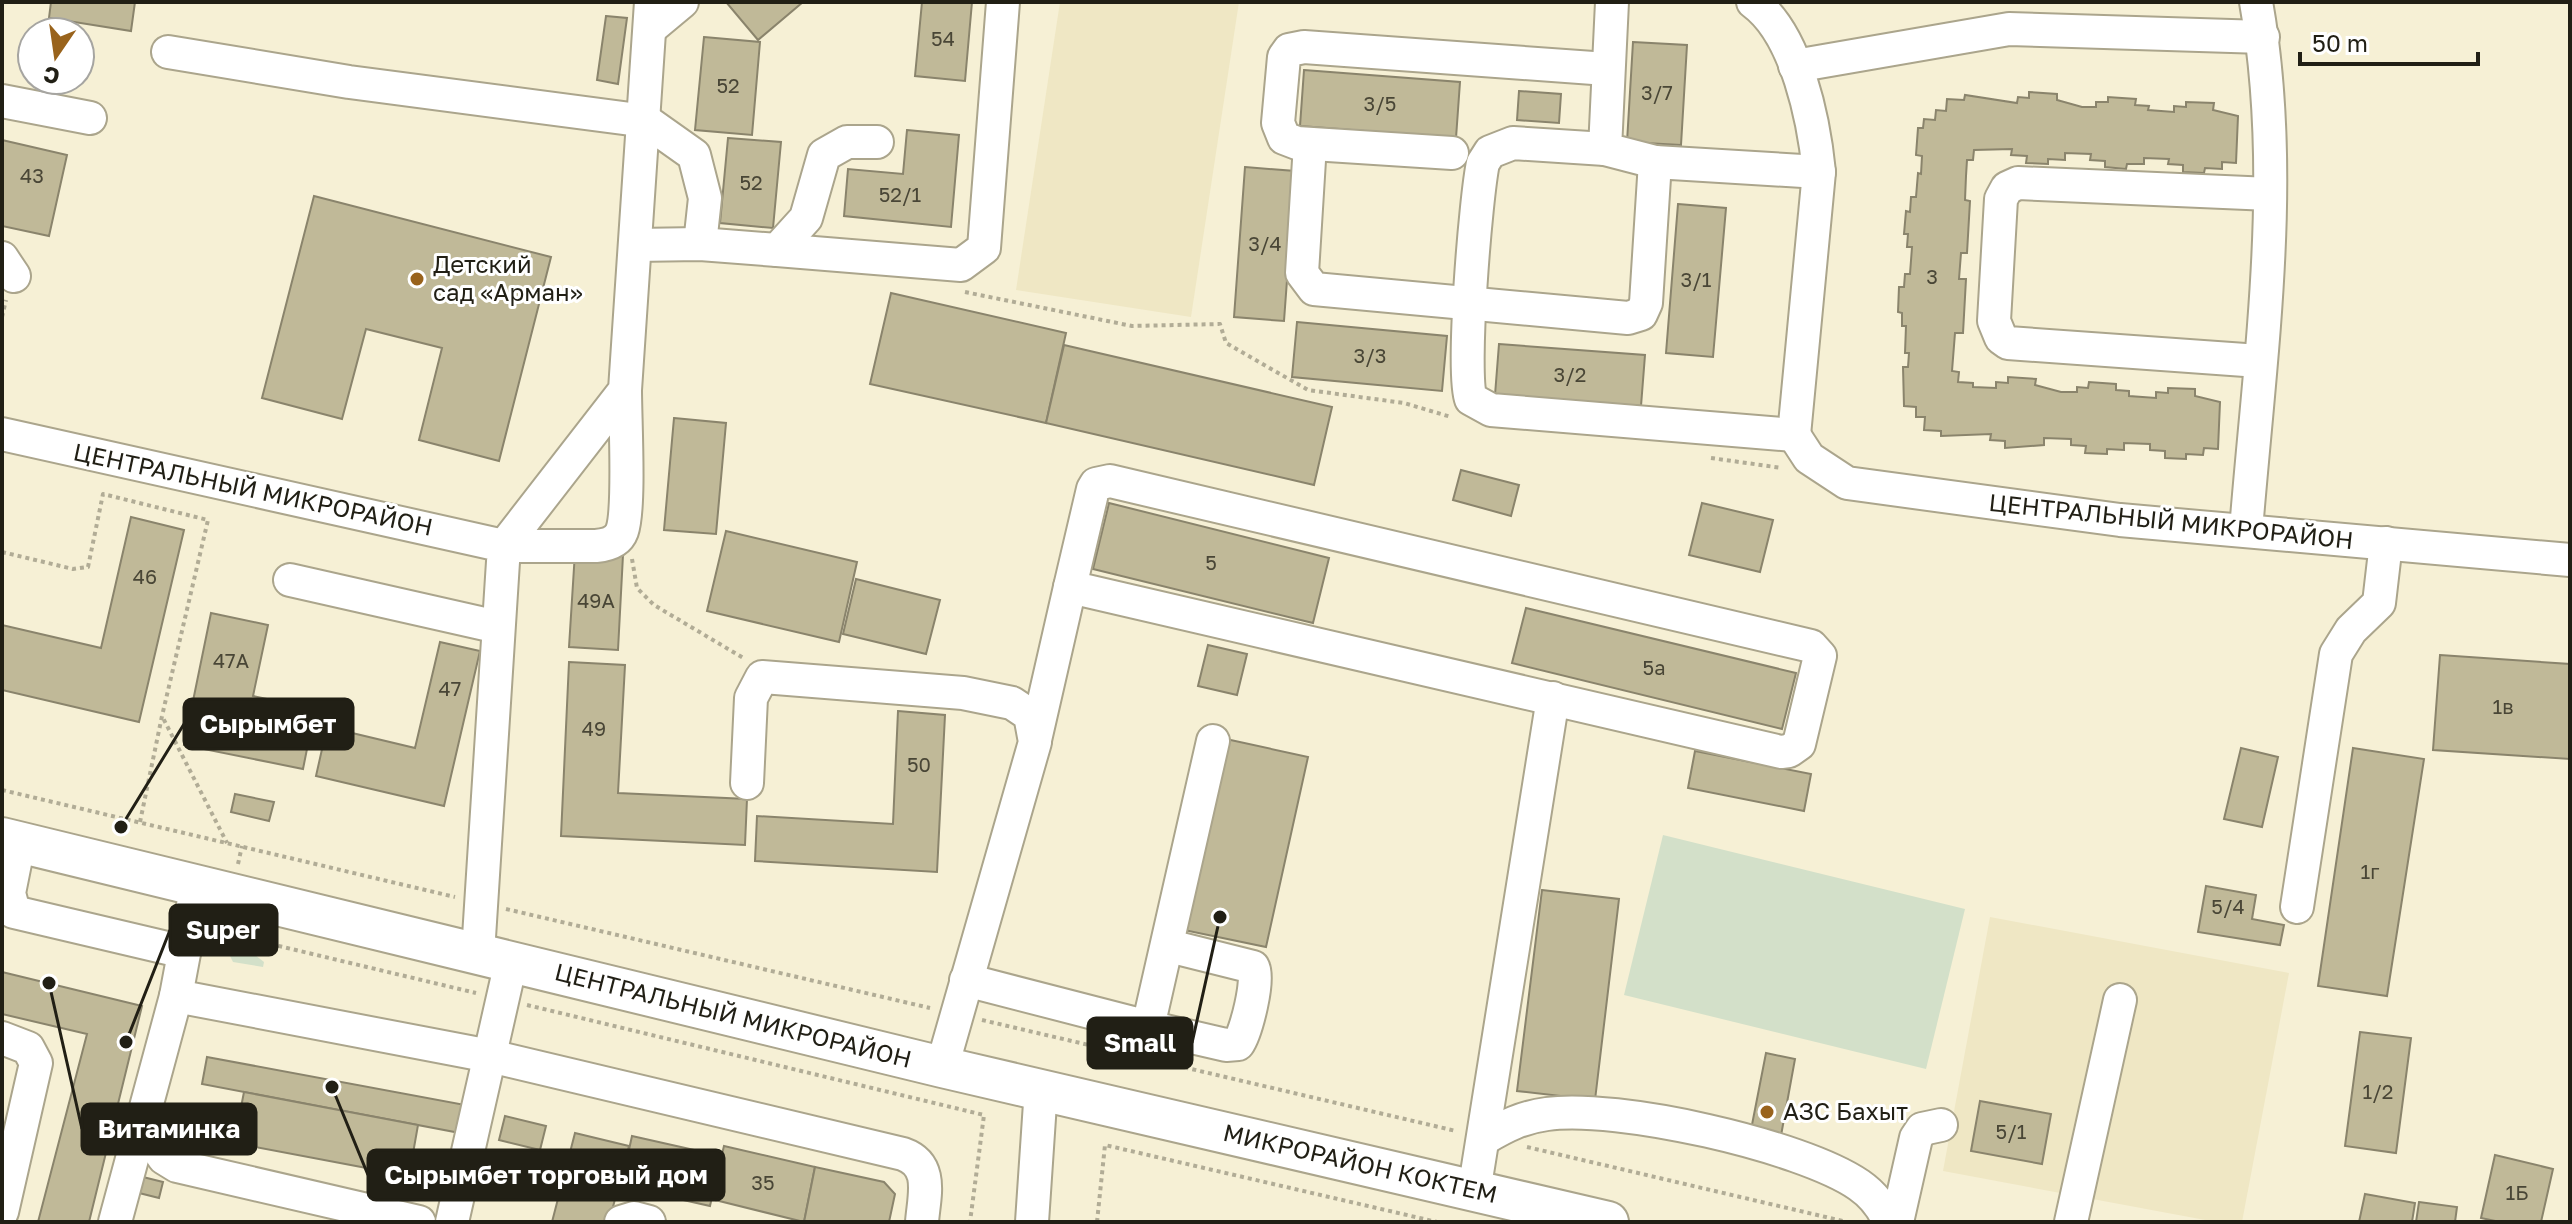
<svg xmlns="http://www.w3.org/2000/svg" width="2572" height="1224" font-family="'Golos Text',sans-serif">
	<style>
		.built { fill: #efe7c4 }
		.green { fill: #d3e0c9 }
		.building { fill: #c0b998; stroke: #8a846c; stroke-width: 2 }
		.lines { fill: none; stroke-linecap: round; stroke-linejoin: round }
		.minor-casing { stroke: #aba58c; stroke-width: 36 }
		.major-casing { stroke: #aba58c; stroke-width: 44 }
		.path { stroke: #b1ac96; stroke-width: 4; stroke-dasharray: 4 4; stroke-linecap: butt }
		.minor { stroke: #fff; stroke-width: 32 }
		.major { stroke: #fff; stroke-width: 40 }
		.poi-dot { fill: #99631c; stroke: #fff; stroke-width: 3 }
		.labels { text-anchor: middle; stroke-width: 6; stroke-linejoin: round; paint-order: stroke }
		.number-label { font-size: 20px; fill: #494636 }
		.poi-label { font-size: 24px; fill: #211f15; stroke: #fff; text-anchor: start }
		.street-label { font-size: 24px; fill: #211f15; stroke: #fff }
		.leader { fill: none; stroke: #211f15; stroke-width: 3 }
		.callout-dot { fill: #211f15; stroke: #fff; stroke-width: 3 }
		.callout { fill: #211f15; stroke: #211f15; stroke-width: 3 }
		.callout-label { font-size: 26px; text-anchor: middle; font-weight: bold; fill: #fff }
	</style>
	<rect width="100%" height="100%" fill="#f6f0d5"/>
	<g class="built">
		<path d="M1060 2H1239L1191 317 1016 290Z"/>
		<path d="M1990 917 2289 973 2242 1222H2216L1943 1171Z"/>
	</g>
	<g class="green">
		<path d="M1663 835 1965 909 1926 1069 1624 995Z"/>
		<path d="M224 944 247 949 264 962 263 967 233 962Z"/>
	</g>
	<g class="building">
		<path d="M51 2H135L131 31 49 18Z"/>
		<path d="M726 2H803L758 40Z"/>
		<path d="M922 2H972L965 81 915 76Z"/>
		<path d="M606 16 627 18 618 84 597 80Z"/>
		<path d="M704 37 760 42 752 135 695 130Z"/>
		<path d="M1633 42 1687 45 1681 145 1627 142Z"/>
		<path d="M1304 70 1460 82 1456 138 1300 126Z"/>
		<path d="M1519 91 1561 94 1559 123 1517 120Z"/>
		<path d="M2029 92 2057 94V100L2082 107H2096V102H2108V97L2136 99 2135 105 2149 106 2148 110 2174 112V106L2186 107V102L2214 103 2213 110 2238 116 2236 163 2222 162V169L2205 168 2204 173 2183 172V165L2168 164 2169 159 2144 158V164H2127L2126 169 2105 167V161L2090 160 2091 154 2065 153V160L2048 159V164L2026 163 2027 156 2011 155 2012 149 1974 150 1973 160H1967L1966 176 1965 200 1970 201 1967 253H1961L1959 279H1966L1963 333H1955L1952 371 1959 372 1958 382 1973 383V387L1996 388V382L2008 383V377L2036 379 2035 385 2061 392H2077V387L2088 388 2089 382 2116 384V390L2129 391V396L2156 398V392L2168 393V388L2195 389V396L2220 402 2218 449 2204 448 2203 455 2186 454V459L2165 458V451L2150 450V444L2124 443V450L2107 449V454L2085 453 2086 446 2071 445V439L2044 438V445L2005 448V441L1990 440 1991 434 1941 436V431L1924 430 1925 417H1916V407L1904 406 1903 367H1908L1909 353H1905L1906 326H1902V313L1898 312 1899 287H1904L1905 274H1910L1912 247H1907L1908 234H1904L1906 211 1910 212 1911 197H1916L1918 173 1921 174 1922 156 1916 155 1918 128H1923L1924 119 1935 120 1936 110 1946 111 1947 99 1964 100 1965 95 2017 103 2018 97 2029 98Z"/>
		<path d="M907 130 959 135 951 227 844 216 848 169 903 174Z"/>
		<path d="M728 138 781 142 773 228 720 223Z"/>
		<path d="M2 140 67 155 49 236 2 226Z"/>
		<path d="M1245 167 1295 171 1284 321 1234 317Z"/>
		<path d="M314 196 551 257 499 461 419 440 442 348 366 329 342 419 262 398Z"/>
		<path d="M1678 204 1726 208 1713 357 1666 353Z"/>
		<path d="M891 293 1066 333 1046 423 870 384Z"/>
		<path d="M1297 322 1447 336 1442 391 1292 377Z"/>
		<path d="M1499 344 1645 355 1641 406 1495 395Z"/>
		<path d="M1064 345 1332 407 1314 485 1046 423Z"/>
		<path d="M674 418 726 423 716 534 664 530Z"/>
		<path d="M1461 470 1519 485 1511 516 1453 500Z"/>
		<path d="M1109 503 1329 558 1313 623 1093 569Z"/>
		<path d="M1702 503 1773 520 1760 572 1689 555Z"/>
		<path d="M131 517 184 530 139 722 2 690V625L101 648Z"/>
		<path d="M726 531 857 562 839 642 707 611Z"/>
		<path d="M575 552 623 555 618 650 569 647Z"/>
		<path d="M856 579 940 600 926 654 843 634Z"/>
		<path d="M1526 608 1796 673 1782 729 1512 663Z"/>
		<path d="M211 613 268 625 253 696 315 709 303 769 184 745Z"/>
		<path d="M440 642 480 651 444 806 316 776 327 727 415 748Z"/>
		<path d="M1208 645 1247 654 1237 695 1198 686Z"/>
		<path d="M2440 655 2570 664V759L2433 750Z"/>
		<path d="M569 662 625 665 618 793 747 799 745 845 561 836Z"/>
		<path d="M898 711 945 715 937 872 755 861 757 816 893 824Z"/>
		<path d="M1226 739 1308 757 1266 947 1184 930Z"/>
		<path d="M2241 748 2278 757 2262 827 2224 819Z"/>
		<path d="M2353 748 2424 759 2387 996 2318 986Z"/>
		<path d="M1695 751 1811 774 1804 811 1688 788Z"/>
		<path d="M235 794 274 802 269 821 231 812Z"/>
		<path d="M2206 886 2256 895 2252 919 2284 925 2280 945 2198 932Z"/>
		<path d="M1542 890 1619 899 1595 1100 1517 1091Z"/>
		<path d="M2 972 142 1006 89 1222H38L87 1034 2 1014Z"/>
		<path d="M2360 1032 2411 1038 2396 1153 2345 1146Z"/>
		<path d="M1766 1053 1795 1059 1780 1141 1750 1135Z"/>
		<path d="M207 1057 465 1105 460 1133 202 1084Z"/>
		<path d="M244 1092 418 1125 409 1176 234 1143Z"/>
		<path d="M1980 1101 2051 1114 2042 1164 1971 1151Z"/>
		<path d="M505 1116 546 1126 540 1150 499 1140Z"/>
		<path d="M575 1133 629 1146 609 1222H552Z"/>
		<path d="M632 1136 721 1156 710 1206 621 1186Z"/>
		<path d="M724 1146 815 1167 804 1222 711 1199Z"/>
		<path d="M2495 1155 2553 1169 2541 1222H2500L2481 1218Z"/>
		<path d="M815 1167 884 1182 895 1194 889 1222H804Z"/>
		<path d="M135 1175 163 1182 159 1198 131 1191Z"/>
		<path d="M2365 1194 2415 1203 2412 1222H2359Z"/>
		<path d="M2419 1202 2457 1207 2455 1222H2416Z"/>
	</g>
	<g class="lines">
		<g class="minor-casing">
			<g id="minor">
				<path d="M1612 2 1605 149 1655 162"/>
				<path d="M1753 2C1797 34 1814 121 1819 172L1794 435"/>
				<path d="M652 27 682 2"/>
				<path d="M168 52 349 82 646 121 694 155 705 198 700 244"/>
				<path d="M1795 66 2009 29 2263 37"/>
				<path d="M2 101 90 118"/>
				<path d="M1310 144 1302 273 1314 289 1628 318 1641 314 1646 303 1655 162 1819 172"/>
				<path d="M1605 149 1513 143 1490 152 1483 163C1476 195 1461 374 1471 399L1491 410 1794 435"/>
				<path d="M1452 153 1297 143 1284 138 1278 123 1284 57 1289 50 1304 47 1607 69"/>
				<path d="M635 245 700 244 777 250 806 218 824 155 847 142H877"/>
				<path d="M777 250 961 265 984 248 1003 2"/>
				<path d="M2 258 14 276"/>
				<path d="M2259 361 2008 343 2001 338 1994 321 2001 199 2007 188 2018 183 2270 194"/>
				<path d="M2 434 504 546 478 953"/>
				<path d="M1794 435 1809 458 1847 483 2120 520 2570 560"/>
				<path d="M1110 481 1811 646 1820 656 1799 744 1789 751 1781 752 1070 587 1093 489 1096 484Z"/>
				<path d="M2246 530C2260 356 2287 175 2256 2"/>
				<path d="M504 546 625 390 651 2"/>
				<path d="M504 546H596C607 545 618 542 622 531 630 509 625 419 625 390"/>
				<path d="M290 580 498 627"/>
				<path d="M1035 740 1070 587"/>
				<path d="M747 783 751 698 762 677 963 693 1012 703 1030 715 1035 742 942 1067"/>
				<path d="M19 843 9 893 14 912 184 952"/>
				<path d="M2297 907 2336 654 2351 630 2379 603 2386 543"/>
				<path d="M966 980 1148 1027 1213 741"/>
				<path d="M176 996 490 1056 903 1154C934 1165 924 1196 922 1222"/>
				<path d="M1148 1027 1226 1045 1238 1044C1246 1033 1260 978 1253 967L1169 946"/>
				<path d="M2 1038 28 1048 36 1063 2 1212"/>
				<path d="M139 1122 164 1158 177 1166 419 1222"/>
				<path d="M1485 1138C1505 1126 1523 1117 1547 1114 1616 1104 1801 1145 1859 1185 1872 1194 1883 1208 1889 1222"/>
				<path d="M1474 1192 1553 698"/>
				<path d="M115 1222 176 996 197 884"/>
				<path d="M452 1222 511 962"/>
				<path d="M621 1222 634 1218 649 1222"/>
				<path d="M1032 1222 1041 1088"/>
				<path d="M1897 1222 1916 1138 1922 1129 1941 1125"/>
				<path d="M2071 1222 2120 1000"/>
			</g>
		</g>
		<g class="major-casing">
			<path id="major" d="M2 838 942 1067 1608 1222"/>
		</g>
		<g class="path">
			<path d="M965 292 1132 326 1220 324 1226 343 1308 390 1404 403 1451 417"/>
			<path d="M2 317 6 300"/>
			<path d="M1711 458 1782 468"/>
			<path d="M2 552 73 569 88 567 103 494 208 520 162 716"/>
			<path d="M632 559 637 588 654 605 745 659"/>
			<path d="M2 790 455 897"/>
			<path d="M140 822 162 716 227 843"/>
			<path d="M238 864 242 846"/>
			<path d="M506 909 930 1008"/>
			<path d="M216 931 476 993"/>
			<path d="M527 1005 984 1115 970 1222"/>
			<path d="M982 1020 1456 1131"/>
			<path d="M1527 1147 1847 1222"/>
			<path d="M1097 1222 1105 1145 1437 1222"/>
		</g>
		<use href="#minor" class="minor"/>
		<use href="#major" class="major"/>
	</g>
	<g class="poi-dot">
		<circle cx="417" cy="279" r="8"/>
		<circle cx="1767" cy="1112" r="8"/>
	</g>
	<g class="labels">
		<g class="number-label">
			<text x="943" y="46">54</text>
			<text x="728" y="93">52</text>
			<text x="1657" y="100">3/7</text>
			<text x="1380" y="111">3/5</text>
			<text x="32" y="183">43</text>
			<text x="751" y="190">52</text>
			<text x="900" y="202">52/1</text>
			<text x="1265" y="251">3/4</text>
			<text x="1932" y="284">3</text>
			<text x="1696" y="287">3/1</text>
			<text x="1370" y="363">3/3</text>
			<text x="1570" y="382">3/2</text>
			<text x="1211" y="570">5</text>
			<text x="145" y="584">46</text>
			<text x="596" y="608">49А</text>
			<text x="231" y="668">47А</text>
			<text x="1654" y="675">5а</text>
			<text x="450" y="696">47</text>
			<text x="2503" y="714">1в</text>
			<text x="594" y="736">49</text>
			<text x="919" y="772">50</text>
			<text x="2370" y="879">1г</text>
			<text x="2228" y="914">5/4</text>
			<text x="2378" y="1099">1/2</text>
			<text x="2011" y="1139">5/1</text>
			<text x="763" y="1190">35</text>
			<text x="2517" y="1200">1Б</text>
		</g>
		<g class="poi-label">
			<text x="433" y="273">Детский<tspan x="433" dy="28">сад «Арман»</tspan></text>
			<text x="1783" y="1120">АЗС Бахыт</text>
		</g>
		<g class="street-label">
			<text transform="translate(253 490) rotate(12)" y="8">ЦЕНТРАЛЬНЫЙ МИКРОРАЙОН</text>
			<text transform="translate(2171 522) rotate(6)" y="8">ЦЕНТРАЛЬНЫЙ МИКРОРАЙОН</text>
			<text transform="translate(733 1016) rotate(14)" y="8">ЦЕНТРАЛЬНЫЙ МИКРОРАЙОН</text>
			<text transform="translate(1360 1164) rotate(13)" y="8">МИКРОРАЙОН КОКТЕМ</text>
		</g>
	</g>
	<path class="leader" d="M121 827L184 724M126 1042L170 930M1220 917L1192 1043M49 983L82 1129M332 1087L368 1175"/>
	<g class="callout-dot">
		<circle cx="121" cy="827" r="8"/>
		<circle cx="126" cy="1042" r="8"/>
		<circle cx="1220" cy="917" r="8"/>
		<circle cx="49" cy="983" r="8"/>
		<circle cx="332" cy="1087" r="8"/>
	</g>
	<g class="callout">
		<rect x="184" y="699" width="169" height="50" rx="8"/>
		<rect x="170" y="905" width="107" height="50" rx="8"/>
		<rect x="1088" y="1018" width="104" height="50" rx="8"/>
		<rect x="82" y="1104" width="174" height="50" rx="8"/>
		<rect x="368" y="1150" width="356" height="50" rx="8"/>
	</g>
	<g class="callout-label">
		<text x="268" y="733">Сырымбет</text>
		<text x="223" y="939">Super</text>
		<text x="1140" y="1052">Small</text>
		<text x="169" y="1138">Витаминка</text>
		<text x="546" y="1184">Сырымбет торговый дом</text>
	</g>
	<rect width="2572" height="1224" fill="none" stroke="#211f15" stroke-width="8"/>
	<g transform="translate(56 56) rotate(193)"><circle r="38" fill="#ffffff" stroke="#a6a5a1" stroke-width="2"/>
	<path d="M0-6L14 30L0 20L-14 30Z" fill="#99631c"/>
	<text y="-12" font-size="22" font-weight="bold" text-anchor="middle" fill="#211f15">С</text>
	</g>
	<path d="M2300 52v12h178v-12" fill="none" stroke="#211f15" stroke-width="4"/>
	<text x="2312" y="52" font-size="24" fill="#211f15" stroke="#ffffff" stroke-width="6" paint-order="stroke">50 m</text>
</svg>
